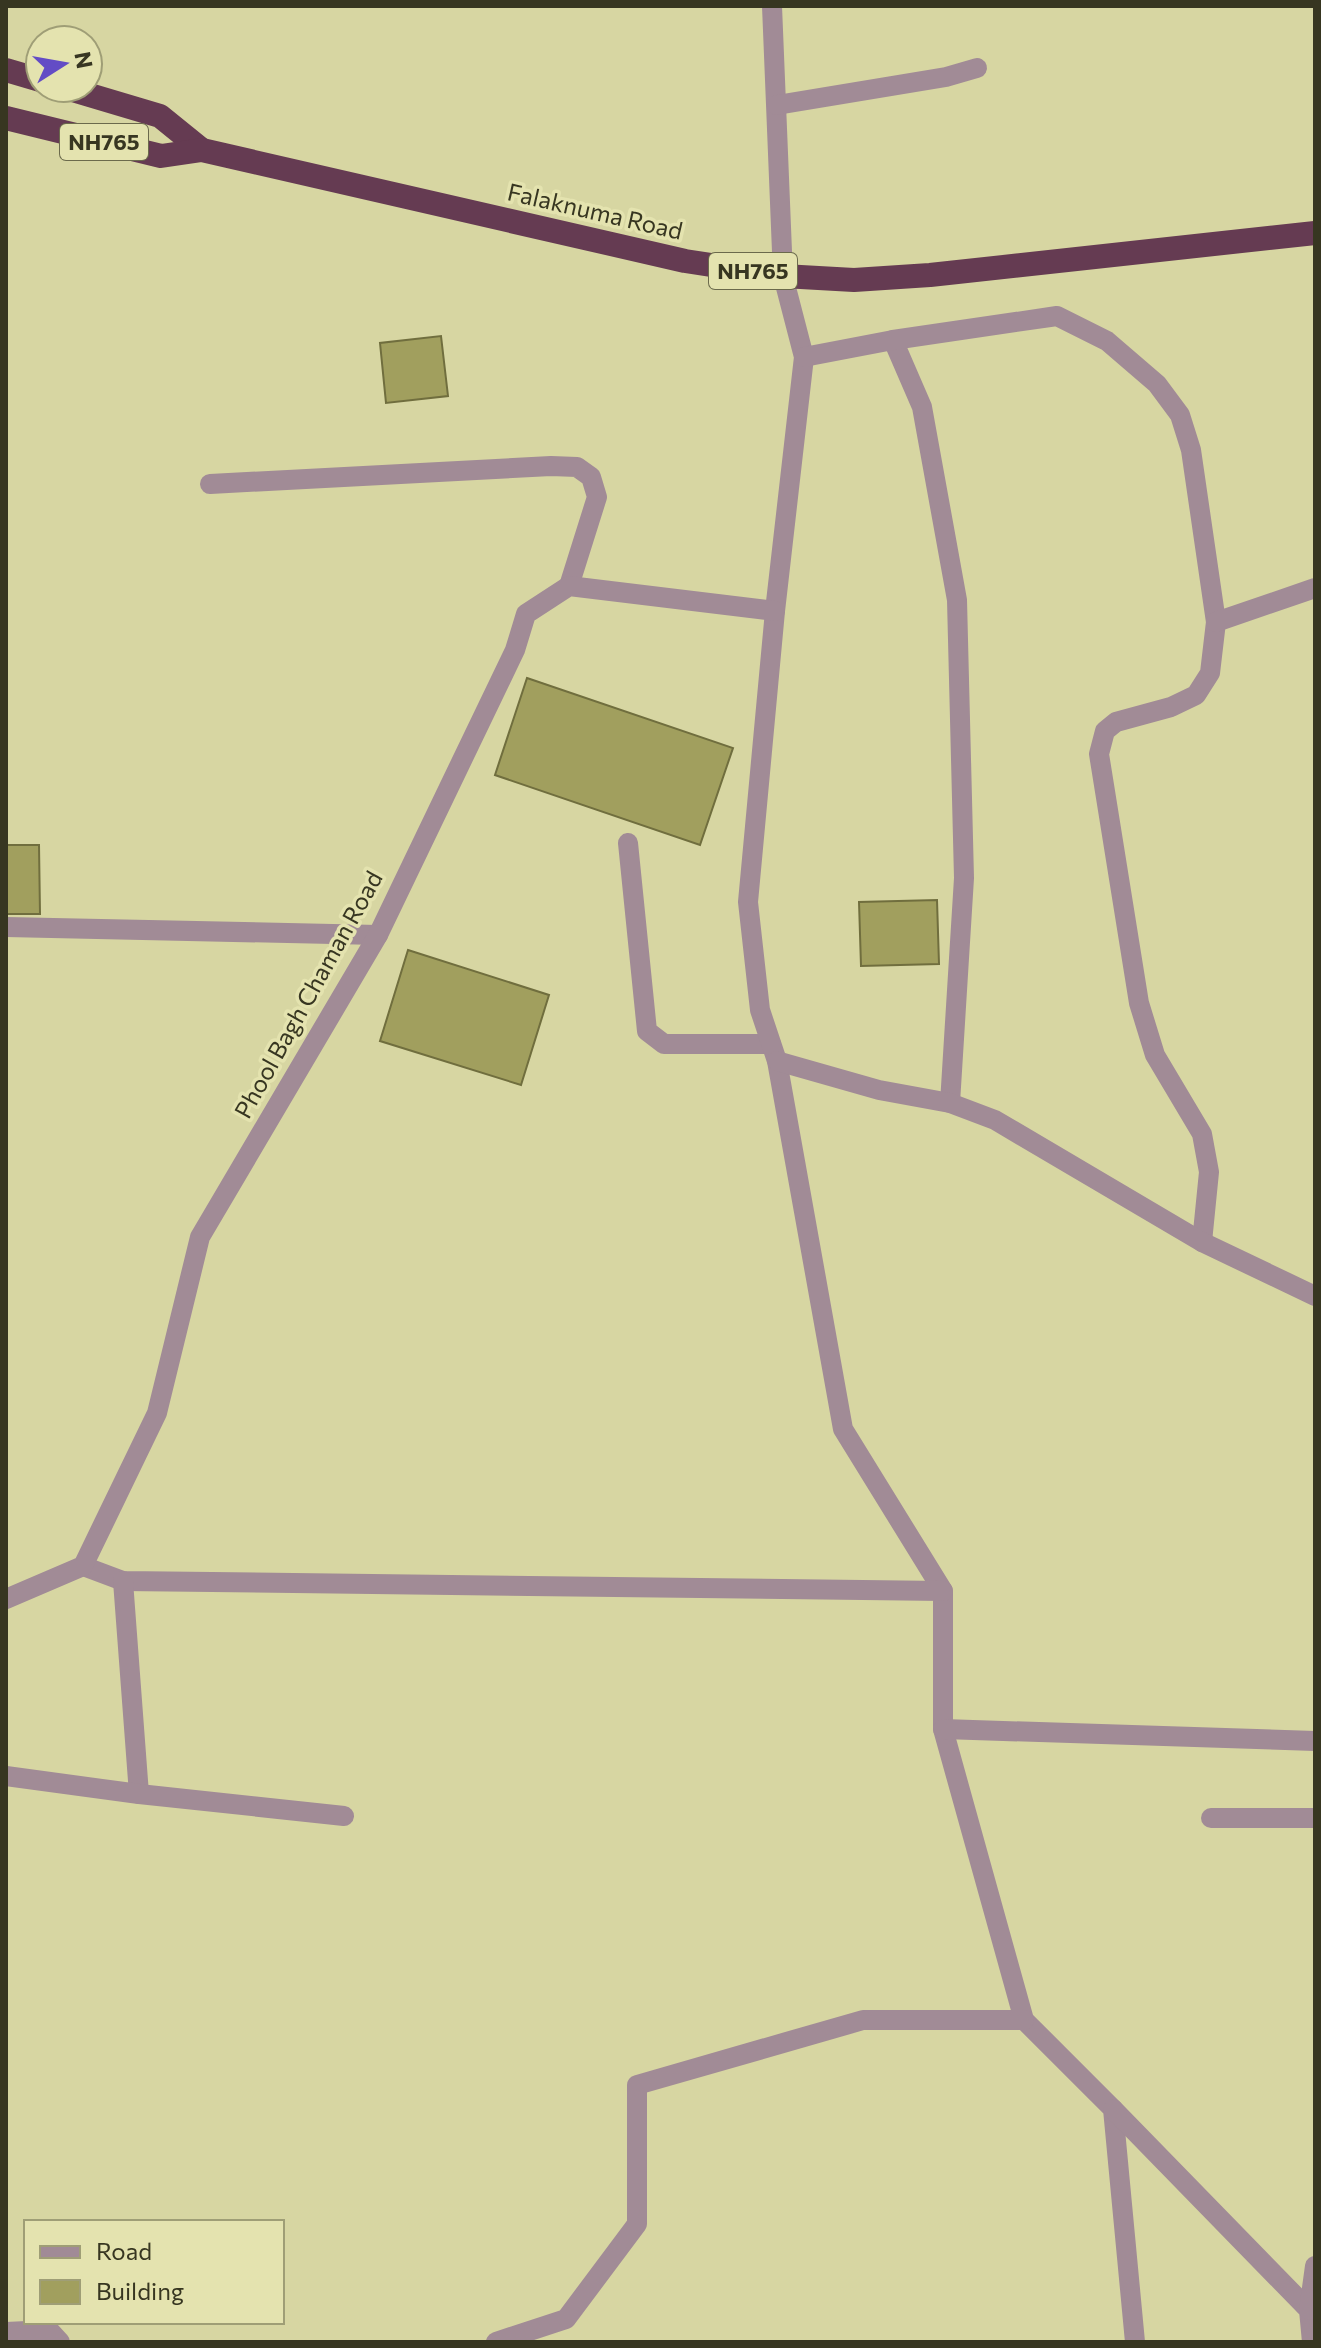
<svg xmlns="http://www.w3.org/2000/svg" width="1321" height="2348" font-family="Commissioner,sans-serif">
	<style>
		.building { fill: #a19f5e; stroke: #706e3e; stroke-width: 2 }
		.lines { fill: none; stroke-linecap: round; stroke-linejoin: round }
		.lane { stroke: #a18b96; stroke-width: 20 }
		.street { stroke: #a18b96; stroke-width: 20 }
		.highway { stroke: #653b52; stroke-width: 24 }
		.labels { text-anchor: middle; stroke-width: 7; stroke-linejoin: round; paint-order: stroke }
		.shield { fill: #e4e3af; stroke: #6b6a4c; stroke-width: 2 }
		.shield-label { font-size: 22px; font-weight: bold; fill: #373621 }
		.street-label { font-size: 24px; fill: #373621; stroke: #e4e3af }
	</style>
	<rect width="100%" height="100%" fill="#d7d6a2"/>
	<g class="building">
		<path d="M441 336 448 396 386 403 380 343Z"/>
		<path d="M527 678 733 748 700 845 495 775Z"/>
		<path d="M6 845H39L40 914H6Z"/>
		<path d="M937 900 939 964 861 966 859 902Z"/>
		<path d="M408 950 549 995 521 1085 380 1041Z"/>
	</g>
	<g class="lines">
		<path class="lane" d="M628 843 647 1031 664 1044H771"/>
		<g class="street">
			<path d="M772 6 783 276 804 357 775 611 748 902 760 1010 777 1061 843 1429 943 1591V1729L1024 2020 1113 2109 1135 2342"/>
			<path d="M777 105 946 77 977 68"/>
			<path d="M893 340 922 407 957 600 964 878 950 1103"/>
			<path d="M804 357 893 340 1057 316 1107 341 1157 384 1180 415 1191 450 1216 622 1210 673 1196 695 1171 707 1116 722 1105 731 1099 754 1139 1003 1155 1055 1202 1134 1209 1172 1202 1242"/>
			<path d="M210 484 551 466 577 467 591 477 597 497 569 586"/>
			<path d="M1216 622 1315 588"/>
			<path d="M6 927 378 935"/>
			<path d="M777 1061 879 1090 950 1103 995 1120 1202 1242 1315 1296"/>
			<path d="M83 1566 123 1581 943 1591"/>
			<path d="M123 1581 139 1794"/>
			<path d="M6 1599 83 1566 157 1413 200 1237 378 935 515 650 526 614 569 586 775 611"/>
			<path d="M943 1729 1315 1741"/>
			<path d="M6 1776 139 1794 344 1816"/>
			<path d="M1211 1818H1315"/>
			<path d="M1113 2109 1309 2310 1312 2342"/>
			<path d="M1309 2310 1315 2266"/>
			<path d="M6 2332 49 2330 60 2342"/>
			<path d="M496 2342 566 2319 637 2224V2085L863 2020H1024"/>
		</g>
		<g class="highway">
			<path d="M6 70 40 80"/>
			<path d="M66 88 160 116 202 150"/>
			<path d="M6 118 161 156 202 150 685 261 783 276 854 280 930 275 1315 233"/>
		</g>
	</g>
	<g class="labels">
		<g class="shield">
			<rect x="60" y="124" width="88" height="36" rx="6"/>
			<rect x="709" y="253" width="88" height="36" rx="6"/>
		</g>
		<g class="shield-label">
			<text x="104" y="150">NH765</text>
			<text x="753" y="279">NH765</text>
		</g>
		<g class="street-label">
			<text transform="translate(595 212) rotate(13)" y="8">Falaknuma Road</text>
			<text transform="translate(309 995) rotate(-61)" y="8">Phool Bagh Chaman Road</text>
		</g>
	</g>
	<rect width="1321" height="2348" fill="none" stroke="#373621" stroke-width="16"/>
	<rect x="24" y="2220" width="260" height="104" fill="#e4e3af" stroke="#9f9e76" stroke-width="2"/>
	<rect x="40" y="2246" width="40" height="12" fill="#a18b96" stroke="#9f9e76" stroke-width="2"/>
	<text x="96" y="2260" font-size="24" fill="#373621">Road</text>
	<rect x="40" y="2280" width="40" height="24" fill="#a19f5e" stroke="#9f9e76" stroke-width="2"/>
	<text x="96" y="2300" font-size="24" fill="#373621">Building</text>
	<g transform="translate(64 64) rotate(79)"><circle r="38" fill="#e4e3af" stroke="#9f9e76" stroke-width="2"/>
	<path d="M0-6L14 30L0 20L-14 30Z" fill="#634cc5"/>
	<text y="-12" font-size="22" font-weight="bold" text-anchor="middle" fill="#373621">N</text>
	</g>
</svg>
